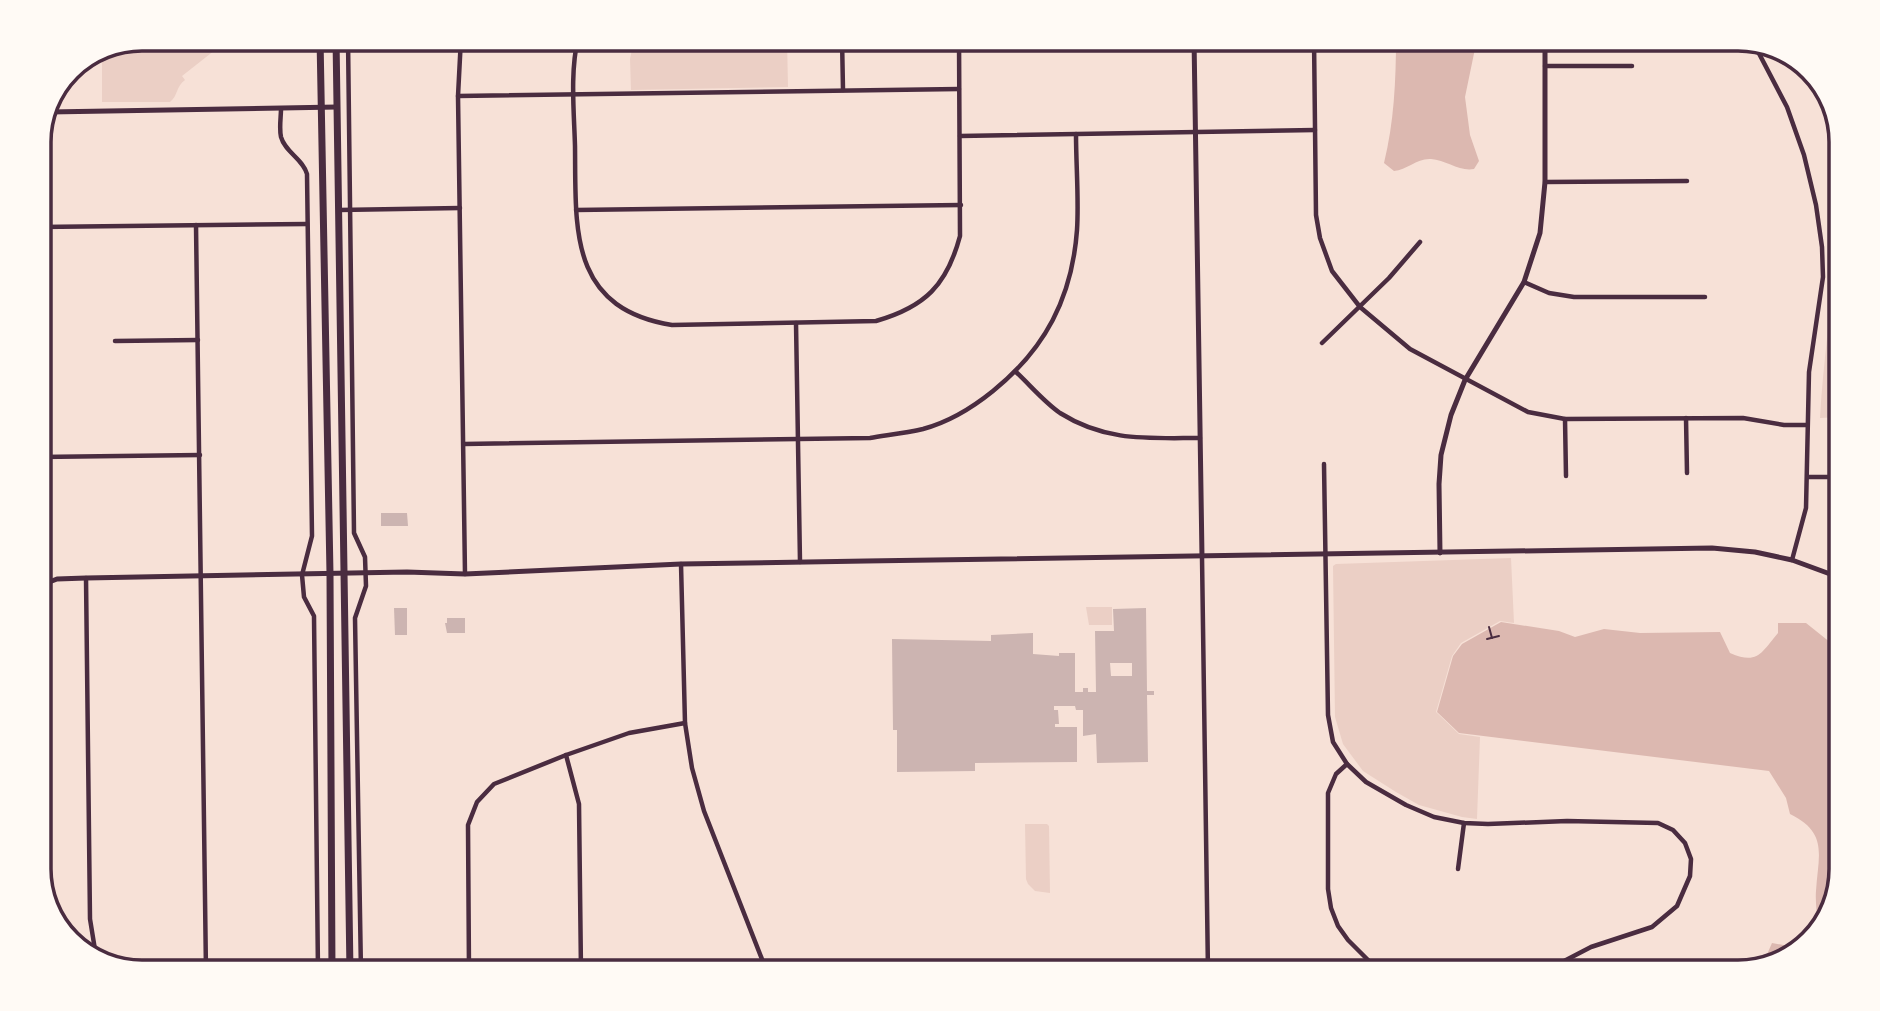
<svg xmlns="http://www.w3.org/2000/svg" width="1880" height="1011" font-family="Bitter,serif">
	<style>
		.green { fill: #ebcfc5 }
		.water { fill: #dcb8b0 }
		.building { fill: #ccb4b1; fill-rule: evenodd }
		.lines { fill: none; stroke-linecap: round; stroke-linejoin: round }
		.path { stroke: #4a2c40; stroke-width: 2 }
		.minor { stroke: #4a2c40; stroke-width: 4.5 }
		.tertiary { stroke: #4a2c40; stroke-width: 5 }
		.trunk { stroke: #4a2c40; stroke-width: 7 }
		.rim { fill: none; stroke: #4a2c40; stroke-width: 3.5 }
	</style>
	<rect width="100%" height="100%" fill="#f7e1d7"/>
	<g class="green">
		<path d="M142 38H229V39L182 76 185 80C176 86 178 96 170 102H102V55Z"/>
		<path d="M634 39H787L788 87 631 90 630 59Z"/>
		<path d="M1841 251V417L1820 418C1823 362 1832 308 1834 253Z"/>
		<path d="M1511 558 1514 623 1500 621 1461 643 1452 656 1436 712 1459 734 1480 737 1477 819 1462 817 1419 805 1396 792 1363 771 1343 744 1335 717 1333 566 1336 564Z"/>
		<path d="M1086 607H1112V625H1089Z"/>
		<path d="M1025 824H1047L1049 826 1050 893 1035 891 1028 884 1026 879Z"/>
	</g>
	<g class="water">
		<path d="M1396 39H1477L1465 97 1470 135 1479 161 1474 169C1460 172 1446 160 1431 159 1417 158 1407 170 1394 171L1384 163C1394 123 1396 80 1396 39Z"/>
		<path d="M1501 622 1559 631 1575 637 1604 629 1640 633 1720 632 1730 653C1758 665 1761 653 1778 633V623H1806L1841 651V869L1831 915 1817 930C1818 916 1815 904 1816 891 1818 856 1829 833 1790 814L1786 798 1769 771 1459 733 1437 712 1453 656 1462 644Z"/>
		<path d="M1772 943 1800 948 1790 958 1762 966Z"/>
	</g>
	<g class="building">
		<path d="M381 513H407L408 526H381Z"/>
		<path d="M394 608H407V635H395Z"/>
		<path d="M1146 608 1147 691H1154V695H1147L1148 762 1097 763 1096 734 1083 736V710H1076L1075 706H1054V710H1058L1059 724H1055V727H1077V762L975 763V771L897 772V730H893L892 639 991 641V635L1033 633V654L1059 656V653H1075V692H1083V688H1088V692H1096L1095 631H1114L1113 609ZM1110 663H1132V676H1111Z"/>
		<path d="M447 618H465V633H447L445 623H447Z"/>
	</g>
	<g class="lines">
		<g class="path">
			<path d="M1489 627 1492 638"/>
			<path d="M1487 639 1499 636"/>
		</g>
		<g class="minor">
			<path d="M348 38 354 533 365 557 366 586 355 618 361 972"/>
			<path d="M461 38 458 96 465 574"/>
			<path d="M578 38C570 73 574 111 575 146 576 228 568 308 672 325L876 321C925 307 947 285 960 236L959 38"/>
			<path d="M842 38 843 90"/>
			<path d="M1314 38 1316 215 1320 238 1332 271 1360 307 1410 349 1528 412 1565 419 1743 418 1784 425H1807"/>
			<path d="M1753 42 1787 107 1804 155 1816 205 1822 247 1823 277 1809 372 1806 508 1792 560"/>
			<path d="M1545 66H1632"/>
			<path d="M458 96 959 89"/>
			<path d="M281 109C281 117 279 128 281 137 285 152 303 159 307 174L312 536 302 575 304 597 314 616 318 972"/>
			<path d="M960 136 1315 130"/>
			<path d="M1545 182 1687 181"/>
			<path d="M339 210 460 208"/>
			<path d="M576 210 961 205"/>
			<path d="M196 225 206 972"/>
			<path d="M39 227 307 224"/>
			<path d="M1524 282 1549 293 1574 297H1705"/>
			<path d="M796 323 800 562"/>
			<path d="M115 341 198 340"/>
			<path d="M1322 343 1389 278 1420 242"/>
			<path d="M1016 372C1030 385 1044 402 1060 413 1106 442 1148 438 1200 438"/>
			<path d="M1686 418 1687 473"/>
			<path d="M1565 419 1566 476"/>
			<path d="M464 444 870 438C888 435 906 433 923 429 949 422 972 408 993 391 1045 349 1072 298 1077 230 1079 199 1076 166 1076 134"/>
			<path d="M39 457 200 455"/>
			<path d="M1324 464 1328 715 1333 742 1347 764 1366 782 1406 805 1434 817 1464 823 1488 824 1567 821 1658 823 1673 830 1685 843 1691 859 1690 876 1677 906 1652 927 1591 947 1543 972"/>
			<path d="M1808 477H1841"/>
			<path d="M1202 557 1208 972"/>
			<path d="M681 564 685 723 692 768 704 811 767 972"/>
			<path d="M86 578 90 919 97 962"/>
			<path d="M566 755 579 804 581 972"/>
			<path d="M1347 764 1336 774 1328 793V889L1331 908 1338 926 1348 940 1380 972"/>
			<path d="M1458 869 1464 823"/>
			<path d="M469 972 468 825 477 802 494 784 566 755 629 733 685 723"/>
		</g>
		<g class="tertiary">
			<path d="M1194 38 1202 557"/>
			<path d="M49 112 337 107"/>
			<path d="M1440 553 1439 484 1441 455 1451 415 1465 380 1524 282 1540 233 1545 182V38"/>
			<path d="M39 586 57 579 86 578 407 572 465 574 681 564 866 561 1712 548 1755 552 1792 560 1841 578"/>
		</g>
		<g class="trunk">
			<path d="M320 38 330 574 332 972"/>
			<path d="M336 38 350 972"/>
		</g>
	</g>
	<path d="M0 0H1880V1011H0ZM142 51H1738A91 91 0 0 1 1829 142V869A91 91 0 0 1 1738 960H142A91 91 0 0 1 51 869V142A91 91 0 0 1 142 51Z" fill="#fffaf5" fill-rule="evenodd"/>
	<path class="rim" d="M142 51H1738A91 91 0 0 1 1829 142V869A91 91 0 0 1 1738 960H142A91 91 0 0 1 51 869V142A91 91 0 0 1 142 51Z"/>
</svg>
